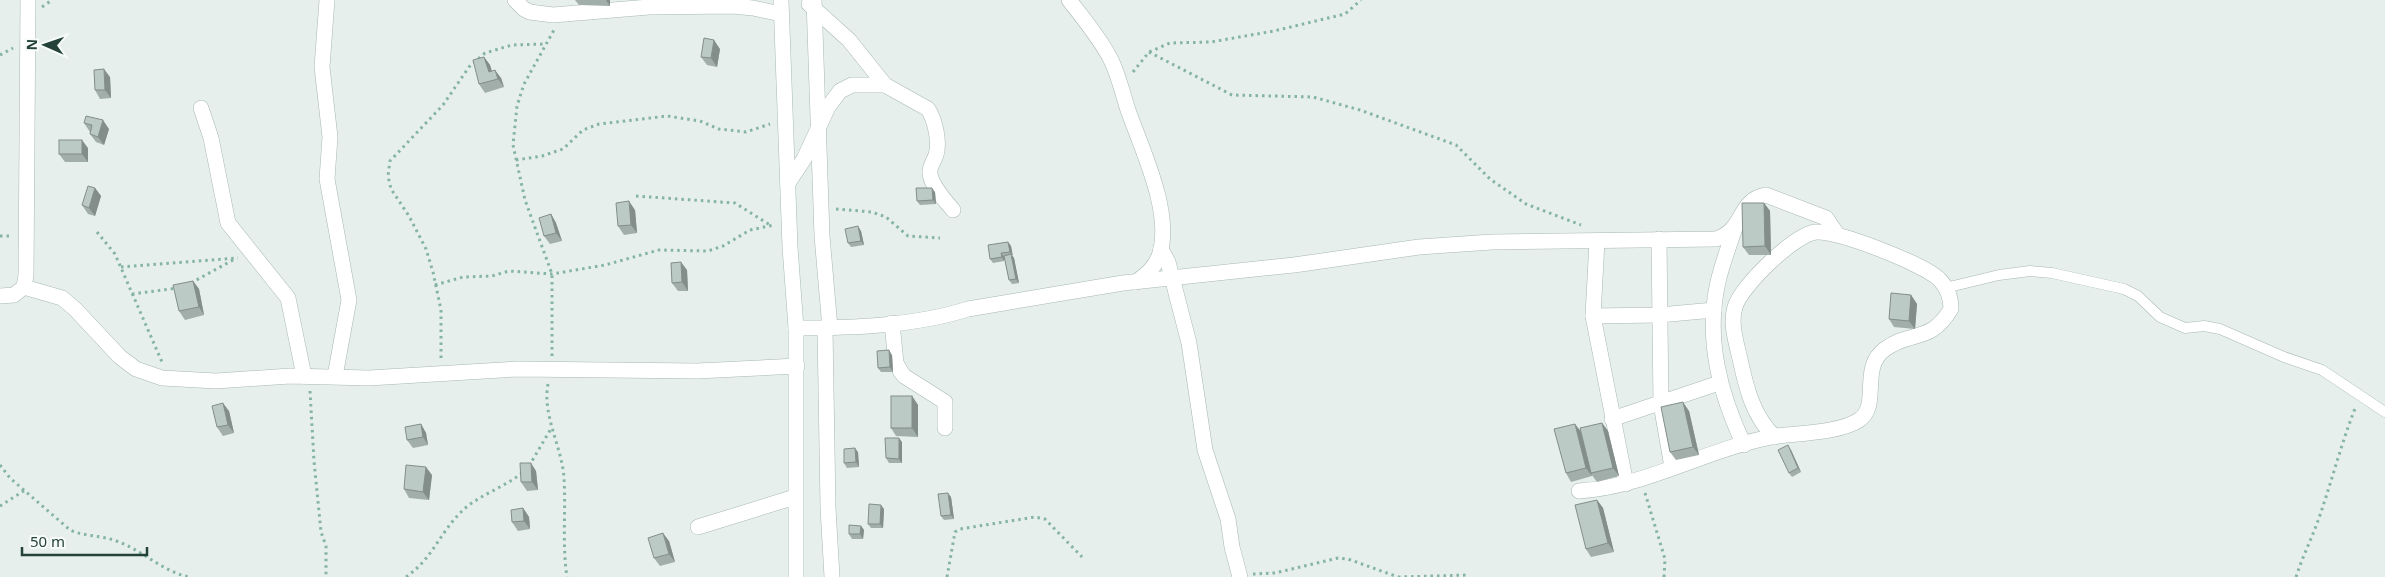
<svg xmlns="http://www.w3.org/2000/svg" width="2385" height="577" font-family="'Noto Sans',sans-serif">
	<style>
		.lines { fill: none; stroke-linecap: round; stroke-linejoin: round }
		.lane-casing { stroke: #a8b8b2; stroke-width: 11 }
		.street-casing { stroke: #a8b8b2; stroke-width: 16 }
		.secondary-casing { stroke: #a4bbb3; stroke-width: 16 }
		.path { stroke: #85b3a6; stroke-width: 3; stroke-dasharray: 2.5 4; stroke-linecap: butt }
		.lane { stroke: #fff; stroke-width: 10 }
		.street { stroke: #fff; stroke-width: 15 }
		.secondary { stroke: #fff; stroke-width: 15 }
		.wall { fill: #a1aea9 }
		.shaded-wall { fill: #838d89 }
		.building { fill: #bbcac4; stroke: #838d89 }
	</style>
	<rect width="100%" height="100%" fill="#e6efeb"/>
	<g class="lines">
		<g class="lane-casing">
			<path id="lane" d="M1945 288 1999 275 2030 271 2052 273 2124 289 2138 296 2160 317 2185 328 2204 326 2220 329 2284 357 2322 370 2385 412"/>
		</g>
		<g class="street-casing">
			<g id="street">
				<path d="M327 0 322 67 330 137 327 179 349 300 335 376"/>
				<path d="M515 0 524 9 530 12 553 15 649 7 732 6 753 8 781 14"/>
				<path d="M814 0 822 236 830 328"/>
				<path d="M1069 0C1083 18 1098 36 1109 56 1118 72 1122 92 1128 110 1142 150 1172 211 1160 253 1156 267 1147 274 1136 282"/>
				<path d="M809 4 849 40 885 85 928 109C935 120 940 142 936 155 934 161 929 167 930 174 932 187 945 200 953 210"/>
				<path d="M201 108 211 138 228 223 288 298 304 376"/>
				<path d="M788 183 804 159 828 107 840 91 852 85H885"/>
				<path d="M1735 228C1729 246 1722 264 1718 282 1705 339 1720 394 1744 445"/>
				<path d="M1659 239 1661 404 1672 467"/>
				<path d="M1597 241 1593 316 1626 484"/>
				<path d="M1161 249 1168 262 1189 343 1205 450 1228 519 1232 547 1240 577"/>
				<path d="M24 287 62 298 75 309 120 357 136 369 162 378 216 381 290 376 369 378 518 369 697 371 797 366"/>
				<path d="M0 296 14 295 24 287 26 275 28 0"/>
				<path d="M1593 316 1659 315 1714 310"/>
				<path d="M892 323 896 363 901 372 904 376 945 402V428"/>
				<path d="M796 328C852 328 915 326 968 309L1123 283 1294 265 1419 247 1492 242 1716 239C1745 230 1737 200 1766 195L1826 218 1837 234"/>
				<path d="M825 328 828 508 832 577"/>
				<path d="M1612 419 1719 383"/>
				<path d="M1579 491C1646 487 1710 447 1777 436 1800 433 1839 433 1859 420 1881 405 1859 368 1885 349 1911 330 1930 344 1951 309 1951 298 1947 287 1939 279 1923 264 1837 230 1816 232 1795 234 1741 286 1735 307 1730 323 1736 342 1740 359 1746 387 1753 417 1775 437"/>
				<path d="M698 527 795 497"/>
			</g>
		</g>
		<g class="secondary-casing">
			<path id="secondary" d="M781 0 790 247 796 328V577"/>
		</g>
		<g class="path">
			<path d="M42 7 52 0"/>
			<path d="M1149 52 1232 95 1313 97 1360 110 1456 145 1490 179 1526 204 1581 225"/>
			<path d="M0 55 13 48"/>
			<path d="M1133 72 1149 52 1170 43 1211 42 1274 31 1345 14 1361 0"/>
			<path d="M516 160 542 156 563 149 583 130 599 124 667 116 700 121 719 129 746 132 770 124"/>
			<path d="M636 196 735 203 770 225"/>
			<path d="M836 209 872 212 886 217 908 236 940 238"/>
			<path d="M97 232 115 254 162 362"/>
			<path d="M0 236H12"/>
			<path d="M121 267 238 258"/>
			<path d="M191 283 233 260"/>
			<path d="M435 285 463 277 492 276 509 271 552 274 605 265 659 250 708 251 723 246 750 230 774 225"/>
			<path d="M132 294 178 288"/>
			<path d="M552 356V274L525 200 513 145 517 106 524 84 554 30"/>
			<path d="M441 358V310L433 272 426 249 409 216 391 189 388 176 390 161 443 105 469 67 485 53 512 45 546 44"/>
			<path d="M548 384C542 415 562 447 564 478 566 511 562 544 567 577"/>
			<path d="M310 391 314 461 321 532 326 546V577"/>
			<path d="M0 465 10 478 70 530C85 537 103 535 119 542 143 551 162 571 189 577"/>
			<path d="M529 466 552 427"/>
			<path d="M1645 493 1665 559 1664 577"/>
			<path d="M0 506 25 490"/>
			<path d="M1253 574 1275 573 1338 558 1348 559 1398 577"/>
			<path d="M406 577C433 558 439 534 461 512 478 495 504 488 523 472"/>
			<path d="M947 577 955 532 960 529 1035 517 1045 519 1082 557"/>
			<path d="M1398 577 1469 575"/>
			<path d="M2296 577C2303 555 2314 534 2321 512 2333 477 2342 441 2356 406"/>
		</g>
		<use href="#lane" class="lane"/>
		<use href="#street" class="street"/>
		<use href="#secondary" class="secondary"/>
	</g>
	<g class="wall">
		<path d="M575 0H610V6L579 5Z"/>
		<path d="M720 49 717 67 707 65 701 57Z"/>
		<path d="M484 57 490 65 492 71 501 78 504 87 485 93 479 84Z"/>
		<path d="M110 77 111 98 100 99 95 90Z"/>
		<path d="M84 123 109 129 104 145 96 142 90 134V132Z"/>
		<path d="M88 148V162H65L59 154Z"/>
		<path d="M95 188 101 196 95 216 88 214 82 205Z"/>
		<path d="M935 192 936 204 920 205 917 201Z"/>
		<path d="M1764 203 1770 211 1771 255H1749L1743 247Z"/>
		<path d="M635 210 637 233 624 235 618 226Z"/>
		<path d="M551 214 556 223 562 241 550 244 544 236Z"/>
		<path d="M861 231 864 245 851 247 848 243Z"/>
		<path d="M1008 242 1011 246 1012 256 1014 258 1019 283 1012 284 1009 280 1004 257V261L993 263 990 259Z"/>
		<path d="M687 270 688 291H678L672 283Z"/>
		<path d="M193 281 199 289 204 315 185 320 179 311Z"/>
		<path d="M1911 295 1917 304 1915 329 1894 327 1889 319Z"/>
		<path d="M892 355 893 372H881L878 368Z"/>
		<path d="M912 396 918 405V437L896 436 891 428Z"/>
		<path d="M229 411 234 433 223 436 217 427Z"/>
		<path d="M1689 411 1699 455 1676 460 1670 452Z"/>
		<path d="M1602 423 1608 431 1619 476 1597 482 1591 474 1592 476 1571 482 1566 473 1575 424 1581 432 1587 458Z"/>
		<path d="M421 424 426 433 428 445 413 448 407 440Z"/>
		<path d="M902 442V463H889L886 458Z"/>
		<path d="M1791 450 1801 472 1792 477 1789 473Z"/>
		<path d="M858 452 859 467 847 468 844 463Z"/>
		<path d="M536 471 538 490 527 491 521 482Z"/>
		<path d="M432 475 429 500 409 498 404 489Z"/>
		<path d="M951 497 954 519 944 520 941 516Z"/>
		<path d="M1597 500 1603 508 1614 552 1591 557 1586 549Z"/>
		<path d="M523 508 529 517 530 529 518 531 512 522Z"/>
		<path d="M884 509 883 528H871L868 524Z"/>
		<path d="M861 526 864 530 863 539H852L849 534Z"/>
		<path d="M669 541 675 562 660 566 654 558Z"/>
	</g>
	<g class="shaded-wall">
		<path d="M606 0H610V6Z"/>
		<path d="M714 40 720 49 717 67 711 58Z"/>
		<path d="M484 57 490 65 494 80 489 72Z"/>
		<path d="M104 69 110 77 111 98 105 90Z"/>
		<path d="M495 70 501 78 504 87 498 79Z"/>
		<path d="M103 120 109 129 104 145 98 137Z"/>
		<path d="M82 140 88 148V162L82 154Z"/>
		<path d="M95 188 101 196 95 216 89 208Z"/>
		<path d="M932 188 935 192 936 204 933 200Z"/>
		<path d="M629 201 635 210 637 233 631 225Z"/>
		<path d="M1764 203 1770 211 1771 255 1765 246Z"/>
		<path d="M551 214 556 223 562 241 556 233Z"/>
		<path d="M858 226 861 231 864 245 861 241Z"/>
		<path d="M1008 242 1011 246 1013 256 1010 252Z"/>
		<path d="M1001 253 1004 257V261L1002 257Z"/>
		<path d="M1011 254 1014 258 1019 283 1016 279Z"/>
		<path d="M681 262 687 270 688 291 682 282Z"/>
		<path d="M193 281 199 289 204 315 199 307Z"/>
		<path d="M1911 295 1917 304 1915 329 1909 321Z"/>
		<path d="M889 350 892 355 893 372 890 367Z"/>
		<path d="M912 396 918 405V437L912 428Z"/>
		<path d="M1683 402 1689 411 1699 455 1693 447Z"/>
		<path d="M223 403 229 411 234 433 228 425Z"/>
		<path d="M1602 423 1608 431 1619 476 1613 468Z"/>
		<path d="M421 424 426 433 428 445 423 437Z"/>
		<path d="M1575 424 1581 432 1592 476 1586 468Z"/>
		<path d="M899 438 902 442V463L899 459Z"/>
		<path d="M1788 445 1791 450 1801 472 1798 468Z"/>
		<path d="M855 448 858 452 859 467 856 462Z"/>
		<path d="M531 463 536 471 538 490 532 482Z"/>
		<path d="M426 467 432 475 429 500 423 492Z"/>
		<path d="M948 493 951 497 954 519 951 515Z"/>
		<path d="M1597 500 1603 508 1614 552 1608 543Z"/>
		<path d="M881 505 884 509 883 528 880 524Z"/>
		<path d="M523 508 529 517 530 529 524 521Z"/>
		<path d="M861 526 864 530 863 539 860 534Z"/>
		<path d="M663 533 669 541 675 562 669 554Z"/>
	</g>
	<g class="building">
		<path d="M704 38 714 40 711 58 701 57Z"/>
		<path d="M484 57 489 72 495 70 498 79 479 84 473 60Z"/>
		<path d="M104 69 105 90H95L94 70Z"/>
		<path d="M86 116 103 120 98 137 90 134 92 125 84 123Z"/>
		<rect x="59" y="140" width="23" height="14"/>
		<path d="M88 186 95 188 89 208 82 205Z"/>
		<path d="M916 188H932L933 200 917 201Z"/>
		<path d="M629 201 631 225 618 226 616 203Z"/>
		<path d="M1742 203H1764L1765 246 1743 247Z"/>
		<path d="M551 214 556 233 544 236 539 218Z"/>
		<path d="M858 226 861 241 848 243 845 229Z"/>
		<path d="M1008 242 1010 252 1001 253 1002 257 990 259 988 245Z"/>
		<path d="M1011 254 1016 279 1009 280 1004 256Z"/>
		<path d="M681 262 682 282 672 283 671 263Z"/>
		<path d="M193 281 199 307 179 311 173 285Z"/>
		<path d="M1891 293 1911 295 1909 321 1889 319Z"/>
		<path d="M889 350 890 367 878 368 877 351Z"/>
		<rect x="891" y="396" width="21" height="32"/>
		<path d="M1683 402 1693 447 1670 452 1661 407Z"/>
		<path d="M223 403 228 425 217 427 212 406Z"/>
		<path d="M1602 423 1613 468 1591 473 1580 428Z"/>
		<path d="M421 424 423 437 407 440 405 427Z"/>
		<path d="M1575 424 1586 468 1566 473 1554 429Z"/>
		<path d="M885 438H899V459L886 458Z"/>
		<path d="M1788 445 1798 468 1789 473 1778 450Z"/>
		<path d="M855 448 856 462 844 463V449Z"/>
		<path d="M520 463H531L532 482H521Z"/>
		<path d="M406 465 426 467 423 492 404 489Z"/>
		<path d="M948 493 951 515 941 516 938 494Z"/>
		<path d="M1597 500 1608 543 1586 549 1575 505Z"/>
		<path d="M869 504 881 505 880 524H868Z"/>
		<path d="M523 508 524 521 512 522 511 510Z"/>
		<path d="M849 525 861 526 860 534H849Z"/>
		<path d="M663 533 669 554 654 558 648 538Z"/>
	</g>
	<g transform="translate(45 45) rotate(272)" stroke="#f7fbf9" stroke-width="4" paint-order="stroke">
	<path d="M0-4L9 19L0 12L-9 19Z" fill="#24423a"/>
	<text y="-8" font-size="14" font-weight="bold" text-anchor="middle" fill="#24423a">N</text>
	</g>
	<path d="M22 547v8h125v-8" fill="none" stroke="#24423a" stroke-width="2.5"/>
	<text x="30" y="547" font-size="15" fill="#24423a" stroke="#f7fbf9" stroke-width="4" paint-order="stroke">50 m</text>
</svg>
